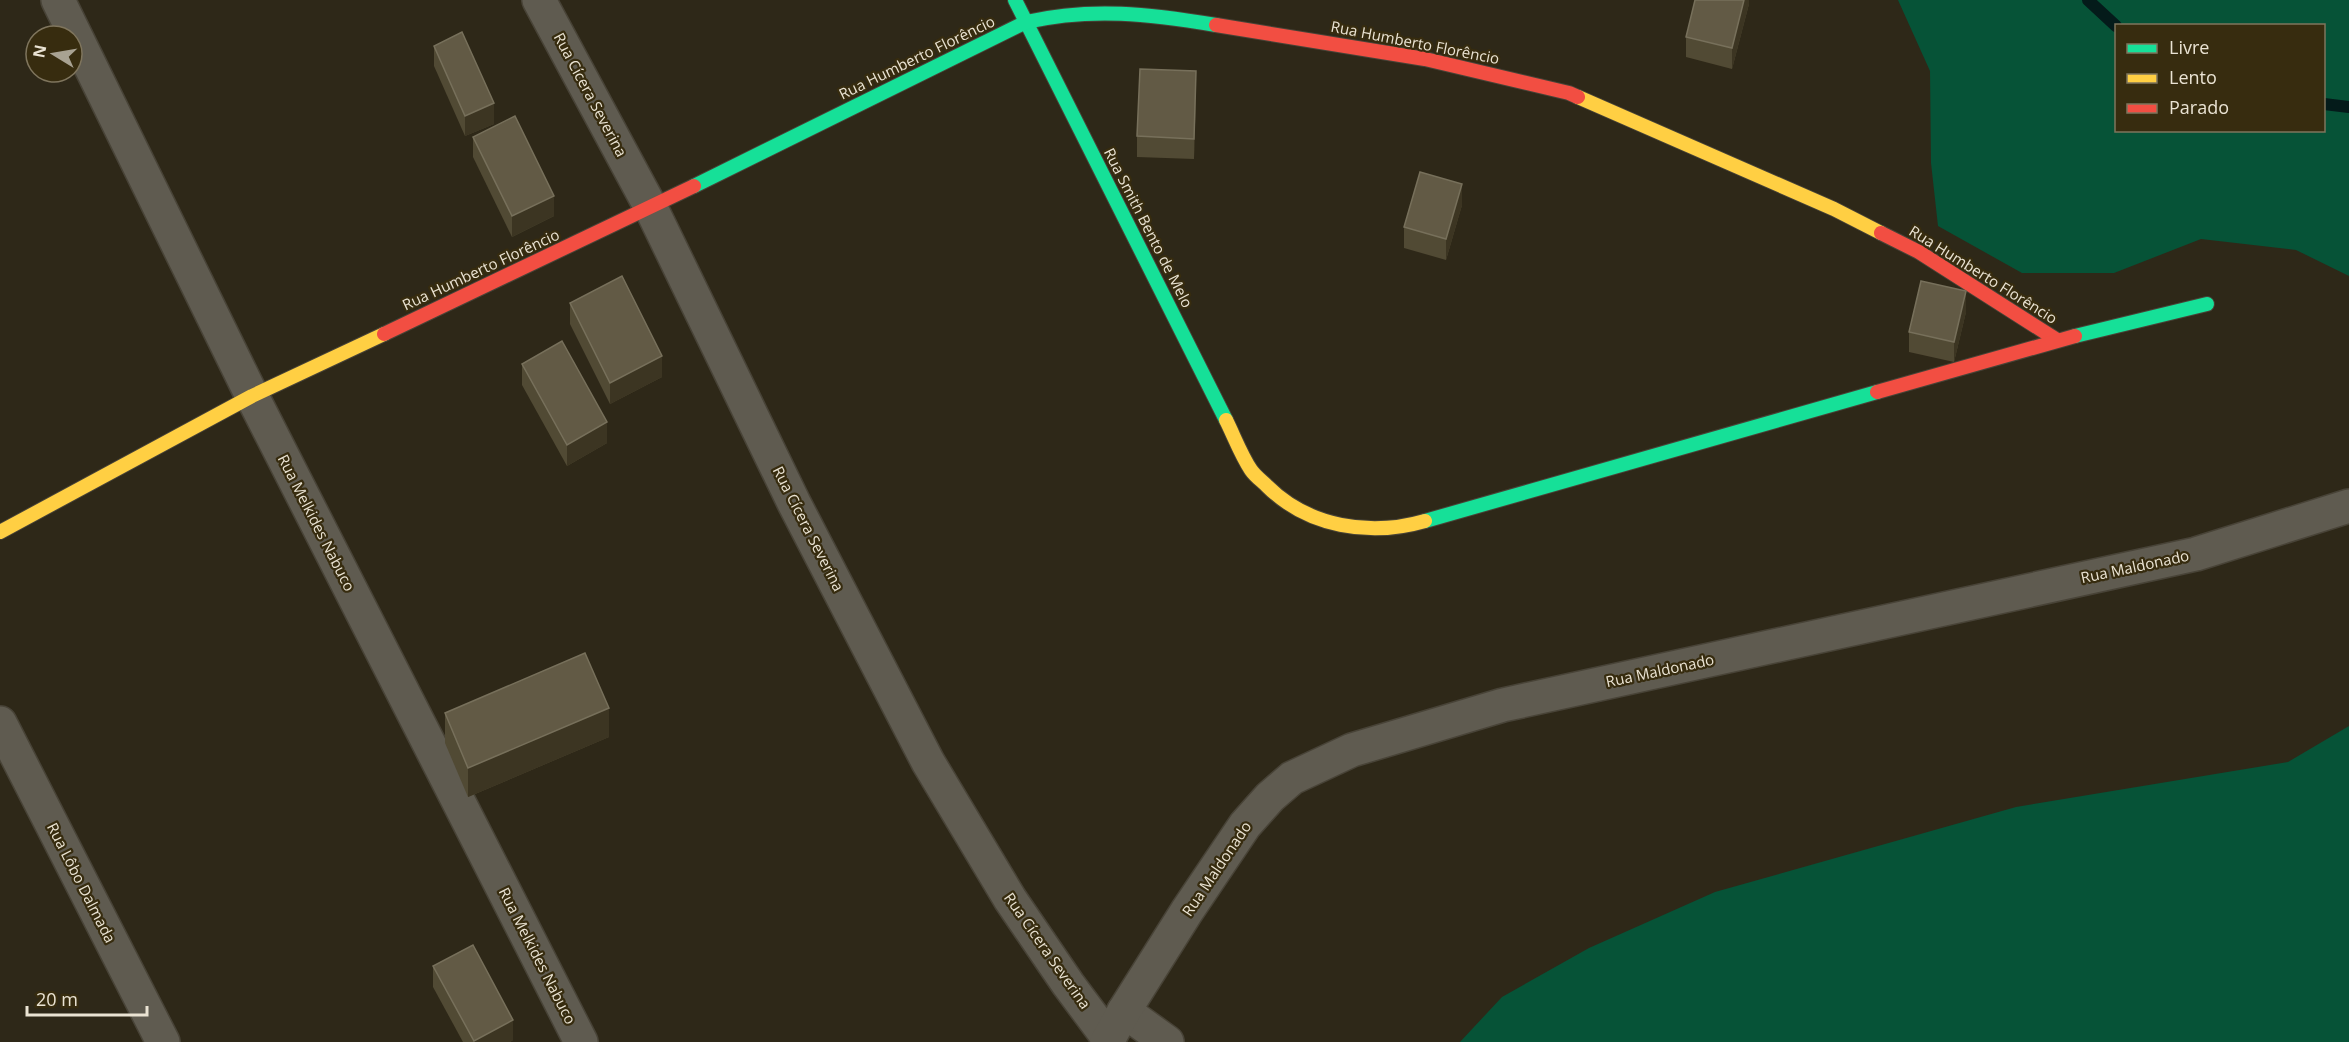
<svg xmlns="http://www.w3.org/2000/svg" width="2349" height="1042" font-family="'Open Sans',sans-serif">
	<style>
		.green { fill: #065337; fill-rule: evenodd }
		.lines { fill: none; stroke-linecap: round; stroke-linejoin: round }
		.stream { stroke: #041b1a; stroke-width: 12 }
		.street-casing { stroke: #484337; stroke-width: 36 }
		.fast-casing { stroke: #484337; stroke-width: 16 }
		.slow-casing { stroke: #484337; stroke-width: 16 }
		.jam-casing { stroke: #484337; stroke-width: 16 }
		.street { stroke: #5f5b50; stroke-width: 33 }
		.fast { stroke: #16e098; stroke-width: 14 }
		.slow { stroke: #ffcf43; stroke-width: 14 }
		.jam { stroke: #f24e42; stroke-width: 14 }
		.wall { fill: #514a34 }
		.shaded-wall { fill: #3c3522 }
		.building { fill: #625a45; stroke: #77705b; stroke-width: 1.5 }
		.labels { text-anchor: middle; stroke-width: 4.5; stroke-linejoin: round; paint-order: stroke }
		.street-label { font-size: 15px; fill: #eae3d3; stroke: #372c0f }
	</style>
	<rect width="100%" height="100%" fill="#2e2818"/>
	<g class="green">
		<path d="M1898 0H2349V276L2296 250 2201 239 2114 273H2022L1938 226 1931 163 1930 71ZM2116 26H2324V130H2116Z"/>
		<path d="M2349 726V1042H1460L1502 997 1589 948 1715 892 2016 807 2288 762Z"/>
	</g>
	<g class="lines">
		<g class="stream">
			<path d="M2088 0 2116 26"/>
			<path d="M2324 104 2349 107"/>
		</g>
		<g class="street-casing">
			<g id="street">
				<path d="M58 0 252 396 581 1042"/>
				<path d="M539 0 651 208 794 503 928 762 1010 899 1068 984 1109 1039"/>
				<path d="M0 723 163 1042"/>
				<path d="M1124 1011 1167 1042"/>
				<path d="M1107 1042 1124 1011 1187 911 1245 825 1270 797 1292 778 1352 750 1503 705 2196 554 2349 506"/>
			</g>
		</g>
		<g class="fast-casing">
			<g id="fast">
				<path d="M1015 0 1226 420"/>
				<path d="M694 186 1026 22C1092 7 1150 14 1216 25"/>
				<path d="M2075 336 2207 304"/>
				<path d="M1425 521 1877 392"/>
			</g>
		</g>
		<g class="slow-casing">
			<g id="slow">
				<path d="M1578 97 1834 209 1881 233"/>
				<path d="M1226 420C1234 436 1241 455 1251 470 1255 476 1262 481 1267 486 1308 527 1370 537 1425 521"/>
				<path d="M0 532 252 396 384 334"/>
			</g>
		</g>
		<g class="jam-casing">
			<g id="jam">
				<path d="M1216 25 1425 59 1569 93 1578 97"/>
				<path d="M1881 233 1919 252 2057 340"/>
				<path d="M384 334 694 186"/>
				<path d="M1877 392 2075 336"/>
			</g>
		</g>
		<use href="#street" class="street"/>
		<use href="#fast" class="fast"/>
		<use href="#slow" class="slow"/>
		<use href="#jam" class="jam"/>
	</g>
	<g class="wall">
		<path d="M1749 0V4L1732 69 1686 57V37Z"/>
		<path d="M434 46 494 124 465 136 434 66Z"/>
		<path d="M1196 92 1194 159 1137 157V136Z"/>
		<path d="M473 137 554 216 512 237 473 157Z"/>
		<path d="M1462 205 1446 260 1404 248V227Z"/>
		<path d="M570 303 662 377 610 404 570 324Z"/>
		<path d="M1966 312 1954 362 1909 352V332Z"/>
		<path d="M522 364 607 443 567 466 522 385Z"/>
		<path d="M445 713 609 737 468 797 445 743Z"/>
		<path d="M433 966 513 1040 510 1042H463L433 987Z"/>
	</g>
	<g class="shaded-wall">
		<path d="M1744 0H1749V4L1732 69V48Z"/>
		<path d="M1196 71V92L1194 159V139Z"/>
		<path d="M494 103V124L465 136V116Z"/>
		<path d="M1462 184V205L1446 260V239Z"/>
		<path d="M554 196V216L512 237V216Z"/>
		<path d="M1966 291V312L1954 362V342Z"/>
		<path d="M662 356V377L610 404V383Z"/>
		<path d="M607 422V443L567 466V445Z"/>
		<path d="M609 708V737L468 797V768Z"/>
		<path d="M513 1020V1040L510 1042H474V1041Z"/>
	</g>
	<g class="building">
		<path d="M1695 0H1744L1732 48 1686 37Z"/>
		<path d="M462 32 494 103 465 116 434 46Z"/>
		<path d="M1140 69 1196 71 1194 139 1137 136Z"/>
		<path d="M515 116 554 196 512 216 473 137Z"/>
		<path d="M1420 172 1462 184 1446 239 1404 227Z"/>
		<path d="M622 276 662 356 610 383 570 303Z"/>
		<path d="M1921 281 1966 291 1954 342 1909 332Z"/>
		<path d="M562 341 607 422 567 445 522 364Z"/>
		<path d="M585 653 609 708 468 768 445 713Z"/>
		<path d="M473 945 513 1020 474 1041 433 966Z"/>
	</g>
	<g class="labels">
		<g class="street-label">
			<text transform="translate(1415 43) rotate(11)" y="5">Rua Humberto Florêncio</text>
			<text transform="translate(917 58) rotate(-26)" y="5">Rua Humberto Florêncio</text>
			<text transform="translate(590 95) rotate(62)" y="5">Rua Cícera Severina</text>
			<text transform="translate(1148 228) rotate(63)" y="5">Rua Smith Bento de Melo</text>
			<text transform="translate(481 270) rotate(-25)" y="5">Rua Humberto Florêncio</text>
			<text transform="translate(1983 275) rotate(32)" y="5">Rua Humberto Florêncio</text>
			<text transform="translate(316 523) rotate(63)" y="5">Rua Melkides Nabuco</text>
			<text transform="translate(808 529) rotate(63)" y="5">Rua Cícera Severina</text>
			<text transform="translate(2135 567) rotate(-12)" y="5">Rua Maldonado</text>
			<text transform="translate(1660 671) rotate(-12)" y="5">Rua Maldonado</text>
			<text transform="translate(1217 869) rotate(-56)" y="5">Rua Maldonado</text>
			<text transform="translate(81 883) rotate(63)" y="5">Rua Lôbo Dalmada</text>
			<text transform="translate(1047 951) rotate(55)" y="5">Rua Cícera Severina</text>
			<text transform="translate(537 956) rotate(63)" y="5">Rua Melkides Nabuco</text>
		</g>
	</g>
	<rect x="2115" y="24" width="210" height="108" fill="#372c0f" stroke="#7f755d" stroke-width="1.5"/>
	<rect x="2127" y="44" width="30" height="9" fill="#16e098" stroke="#7f755d" stroke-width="1.5"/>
	<text x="2169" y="54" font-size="18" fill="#eae3d3">Livre</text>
	<rect x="2127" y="74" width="30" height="9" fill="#ffcf43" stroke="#7f755d" stroke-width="1.5"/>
	<text x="2169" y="84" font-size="18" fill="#eae3d3">Lento</text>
	<rect x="2127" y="104" width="30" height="9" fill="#f24e42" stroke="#7f755d" stroke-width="1.5"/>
	<text x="2169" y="114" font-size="18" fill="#eae3d3">Parado</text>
	<g transform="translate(54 54) rotate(281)"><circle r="28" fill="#372c0f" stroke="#7f755d" stroke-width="1.5"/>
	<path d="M0-4.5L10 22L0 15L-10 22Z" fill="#a8a292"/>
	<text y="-9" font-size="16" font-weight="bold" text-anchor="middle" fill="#eae3d3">N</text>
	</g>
	<path d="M27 1006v9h120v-9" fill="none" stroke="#eae3d3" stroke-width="3"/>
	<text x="36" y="1006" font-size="18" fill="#eae3d3" stroke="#372c0f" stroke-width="4.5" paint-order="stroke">20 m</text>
</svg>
